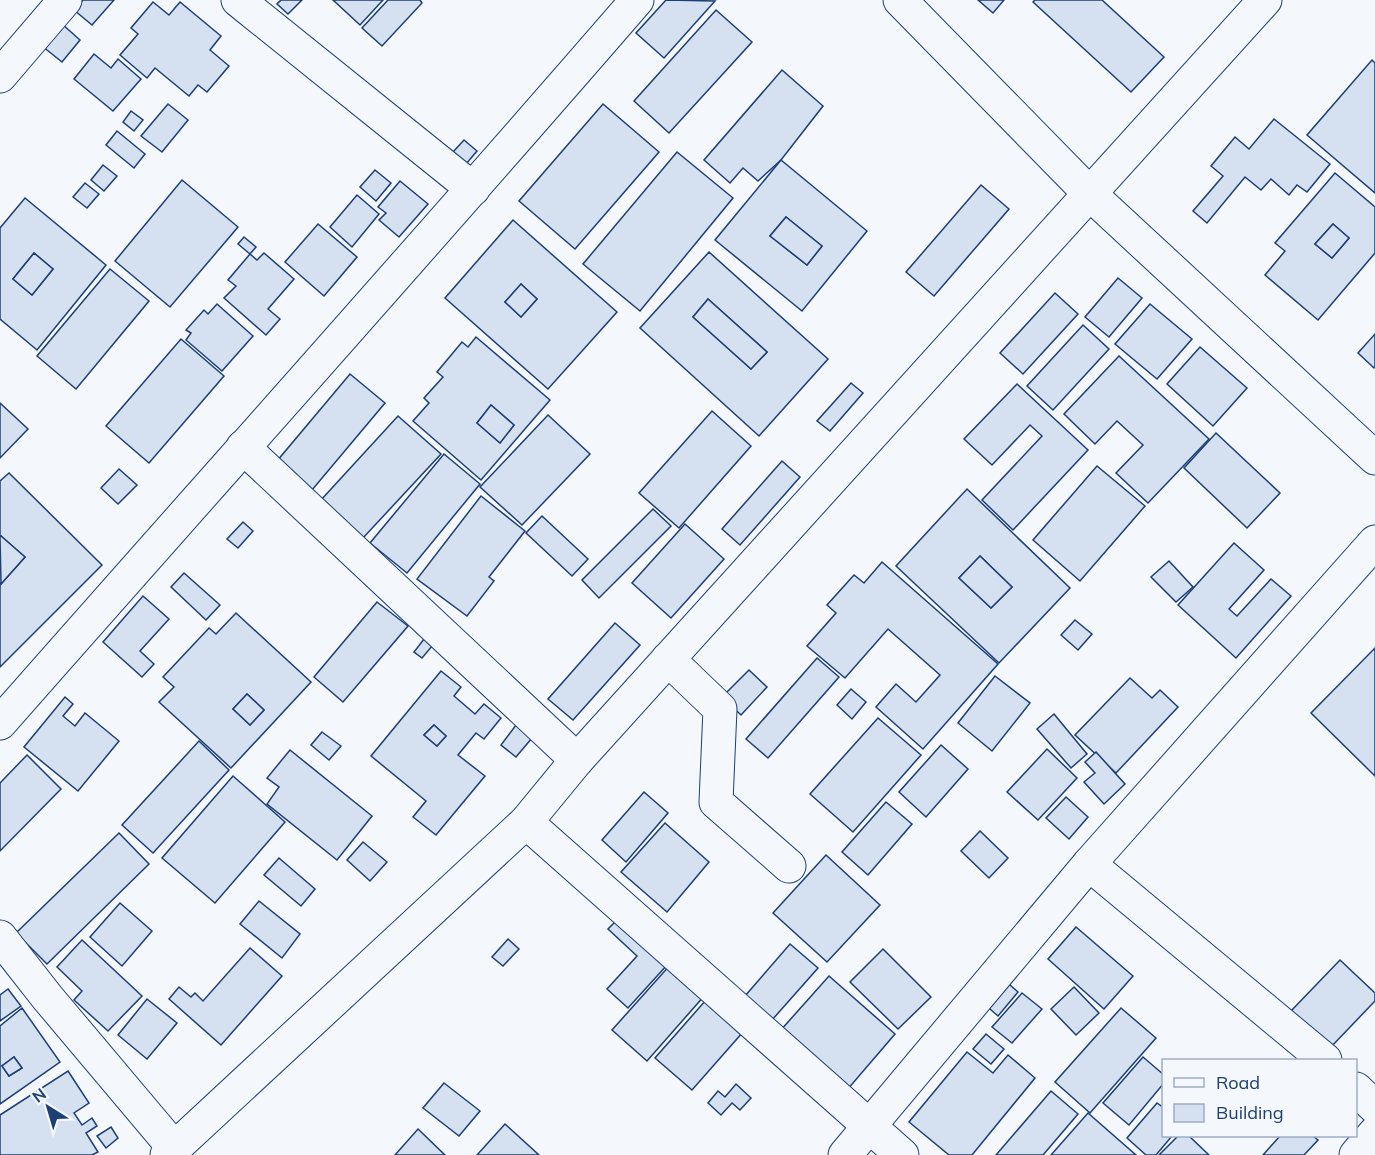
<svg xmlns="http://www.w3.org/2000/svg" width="1375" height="1155" font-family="Mulish,sans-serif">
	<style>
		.building { fill: #d5e0f0; stroke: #1d3f73; stroke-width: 1.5; fill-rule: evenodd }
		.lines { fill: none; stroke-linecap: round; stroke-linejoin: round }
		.minor-casing { stroke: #1d3f73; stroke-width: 35 }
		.minor { stroke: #f4f7fb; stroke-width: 33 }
	</style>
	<rect width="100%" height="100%" fill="#f4f7fb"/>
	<g class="building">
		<path d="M83 0H114L92 25 74 10Z"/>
		<path d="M281 0H302L288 14 277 4Z"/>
		<path d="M333 0H383L360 25Z"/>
		<path d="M388 0H420L422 3 382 46 362 28Z"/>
		<path d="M666 0 715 1 664 58 636 33Z"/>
		<path d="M978 0H1004L993 13Z"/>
		<path d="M1035 0H1102L1164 57 1131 92 1033 2Z"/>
		<path d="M153 2 169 15 180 2 221 36 210 50 229 66 207 92 198 85 189 96 155 68 147 78 120 55 138 34 131 28Z"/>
		<path d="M716 10 752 42 669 133 634 101Z"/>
		<path d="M62 24 80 40 62 62 42 46Z"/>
		<path d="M94 54 111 68 118 59 141 79 113 111 74 79Z"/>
		<path d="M1372 60 1375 63V193L1307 135Z"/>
		<path d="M782 70 823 106 781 160 758 181 743 168 730 183 704 160Z"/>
		<path d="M168 104 188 120 162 152 141 136Z"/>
		<path d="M603 104 659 152 575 249 519 201Z"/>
		<path d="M131 111 143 120 134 131 123 122Z"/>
		<path d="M1274 119 1330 164 1307 192 1297 185 1289 195 1271 179 1261 190 1245 177 1207 223 1193 211 1223 176 1211 166 1235 137 1249 149Z"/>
		<path d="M117 131 145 154 134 168 106 145Z"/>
		<path d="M464 140 477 151 466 164 453 152Z"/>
		<path d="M677 152 733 198 640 311 583 264Z"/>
		<path d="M781 160 867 231 802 311 715 240ZM786 217 822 246 807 265 770 236Z"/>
		<path d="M103 165 117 176 104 191 91 180Z"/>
		<path d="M375 170 391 183 376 201 360 187Z"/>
		<path d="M1335 173 1375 207V253L1318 320 1265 275 1285 251 1275 243ZM1333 224 1349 238 1332 258 1315 244Z"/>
		<path d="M182 180 238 227 170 307 115 261Z"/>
		<path d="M400 181 428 204 399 237 379 220 386 213 378 207Z"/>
		<path d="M85 183 99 194 87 208 73 197Z"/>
		<path d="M981 185 1009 209 934 296 906 272Z"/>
		<path d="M357 195 379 214 352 247 330 227Z"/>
		<path d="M25 198 106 265 37 350 0 319V228ZM34 253 53 269 32 295 13 279Z"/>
		<path d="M786 217 822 246 807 265 770 236Z"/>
		<path d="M513 220 617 312 548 389 445 298ZM521 284 537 299 521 317 505 302Z"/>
		<path d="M318 224 357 257 324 296 285 262Z"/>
		<path d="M1333 224 1349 238 1332 258 1315 244Z"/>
		<path d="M244 237 256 247 250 254 238 244Z"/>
		<path d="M709 252 828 359 759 436 640 328ZM708 299 767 352 751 369 693 317Z"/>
		<path d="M34 253 53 269 32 295 13 279Z"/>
		<path d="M264 253 294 279 268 309 280 319 266 335 224 298 236 286 228 280 250 254 257 260Z"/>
		<path d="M110 269 149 301 76 389 37 356Z"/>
		<path d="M1118 278 1142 298 1109 337 1085 317Z"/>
		<path d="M521 284 537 299 521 317 505 302Z"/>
		<path d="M1055 293 1078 314 1023 374 1000 353Z"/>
		<path d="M708 299 767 352 751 369 693 317Z"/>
		<path d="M217 304 253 336 222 371 186 340 191 333 186 330 204 310 208 314Z"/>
		<path d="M1150 304 1192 339 1157 379 1115 344Z"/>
		<path d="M1083 325 1109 349 1053 410 1027 386Z"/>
		<path d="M1375 334V367L1374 368 1358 353Z"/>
		<path d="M476 337 550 400 481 480 413 421 429 403 424 398 443 377 437 372 462 342 468 347ZM491 405 514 425 500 443 477 423Z"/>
		<path d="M181 339 224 376 149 463 106 426Z"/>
		<path d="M1200 347 1247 388 1213 426 1167 384Z"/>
		<path d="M1119 356 1209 439 1148 503 1116 473 1143 445 1117 421 1095 444 1064 414Z"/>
		<path d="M350 374 385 403 312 490 277 461Z"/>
		<path d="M851 383 863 393 830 431 817 421Z"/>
		<path d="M1017 384 1088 450 1013 530 982 500 1042 436 1030 425 992 465 964 439Z"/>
		<path d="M0 403 28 429 0 458Z"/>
		<path d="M491 405 514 425 500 443 477 423Z"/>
		<path d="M712 411 751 446 679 528 639 493Z"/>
		<path d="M548 415 590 454 522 525 480 487Z"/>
		<path d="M398 416 441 454 363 538 321 500Z"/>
		<path d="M1216 433 1280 493 1247 528 1184 468Z"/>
		<path d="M444 454 480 484 407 573 370 543Z"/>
		<path d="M782 461 800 477 740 545 722 529Z"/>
		<path d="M1097 466 1145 506 1080 581 1033 540Z"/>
		<path d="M119 469 137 485 118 504 101 488Z"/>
		<path d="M9 473 102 565 0 667V583L1 584 25 557 1 536 0 537V481Z"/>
		<path d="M967 489 1070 588 999 663 896 566ZM980 556 1012 587 991 608 959 578Z"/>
		<path d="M481 496 525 531 489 577 494 581 467 616 417 579Z"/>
		<path d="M653 509 671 526 599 598 582 580Z"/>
		<path d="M542 516 588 559 572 576 526 533Z"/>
		<path d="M243 522 253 531 238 548 227 539Z"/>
		<path d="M685 524 724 559 671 618 632 583Z"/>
		<path d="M1 536 25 557 1 584 0 537Z"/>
		<path d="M1234 543 1264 570 1229 609 1237 616 1271 579 1291 596 1236 658 1178 605Z"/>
		<path d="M980 556 1012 587 991 608 959 578Z"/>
		<path d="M1169 561 1193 587 1176 602 1151 577Z"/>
		<path d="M882 562 998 664 923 749 876 707 896 684 916 702 940 675 888 629 845 678 807 646 836 613 827 605 854 575 864 583Z"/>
		<path d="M184 573 220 605 206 620 171 587Z"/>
		<path d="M143 596 169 619 140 651 154 664 142 677 103 642Z"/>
		<path d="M377 602 408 626 343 702 314 677Z"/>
		<path d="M236 613 311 682 231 768 159 702 174 687 163 677 209 628 216 634ZM247 694 264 710 250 725 233 709Z"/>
		<path d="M1075 620 1092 634 1078 650 1061 635Z"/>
		<path d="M615 623 640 645 573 720 548 699Z"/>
		<path d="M424 639 433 645 422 658 414 652Z"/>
		<path d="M1375 648V776L1311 713Z"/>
		<path d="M817 658 839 677 768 758 746 739Z"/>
		<path d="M749 670 767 687 741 715 722 697Z"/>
		<path d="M441 671 461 687 454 696 475 714 484 704 501 718 484 739 476 733 458 755 485 776 436 835 413 817 426 801 371 756ZM434 725 446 736 437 746 424 735Z"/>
		<path d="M995 676 1030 703 992 751 958 723Z"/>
		<path d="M1130 678 1152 698 1160 690 1178 707 1116 773 1075 735Z"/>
		<path d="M851 689 866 702 852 719 837 705Z"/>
		<path d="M247 694 264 710 250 725 233 709Z"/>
		<path d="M65 697 73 704 63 716 75 726 85 713 119 741 78 791 24 747Z"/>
		<path d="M1054 714 1087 754 1071 768 1037 729Z"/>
		<path d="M878 718 921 755 853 832 810 794Z"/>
		<path d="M434 725 446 736 437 746 424 735Z"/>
		<path d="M516 725 532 738 516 757 501 745Z"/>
		<path d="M322 732 341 746 329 760 311 745Z"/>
		<path d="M199 741 229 770 153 853 122 825Z"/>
		<path d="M941 745 968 769 926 817 899 792Z"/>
		<path d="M1047 749 1077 778 1038 820 1007 792Z"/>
		<path d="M290 750 372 816 337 860 267 804 279 787 267 778Z"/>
		<path d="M1096 752 1125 784 1104 804 1084 782 1095 773 1085 762Z"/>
		<path d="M27 755 61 789 0 851V783Z"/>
		<path d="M233 776 285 822 215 903 162 858Z"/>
		<path d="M644 792 668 813 626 862 602 840Z"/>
		<path d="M1066 797 1088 817 1069 839 1046 818Z"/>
		<path d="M886 802 912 824 868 875 842 852Z"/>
		<path d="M665 823 709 862 667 912 621 872Z"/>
		<path d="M980 831 1008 858 989 878 961 851Z"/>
		<path d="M119 833 149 864 47 964 16 933Z"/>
		<path d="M363 842 387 862 370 881 347 860Z"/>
		<path d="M826 855 880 905 827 962 773 913Z"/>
		<path d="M279 858 315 889 301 906 264 875Z"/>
		<path d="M259 901 300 934 282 958 240 924Z"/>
		<path d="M120 903 152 931 122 966 90 937Z"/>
		<path d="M617 920 667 965 628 1008 607 989 637 956 608 929Z"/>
		<path d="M1076 927 1133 976 1104 1009 1048 959Z"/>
		<path d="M508 939 519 949 503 966 492 957Z"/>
		<path d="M82 940 142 996 108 1031 74 1000 82 991 57 967Z"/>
		<path d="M790 944 818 968 772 1020 745 996Z"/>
		<path d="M250 948 282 976 221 1045 169 999 179 987 191 997 195 993 203 1001Z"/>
		<path d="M883 949 931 997 898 1029 850 982Z"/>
		<path d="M1340 960 1375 993V1001L1330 1048 1291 1011Z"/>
		<path d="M671 964 705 995 647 1061 612 1030Z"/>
		<path d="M829 976 895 1034 847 1090 780 1031Z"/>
		<path d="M1002 978 1018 992 998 1016 982 1002Z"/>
		<path d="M1074 987 1099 1013 1076 1035 1051 1009Z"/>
		<path d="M8 989 21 1006 0 1021V995Z"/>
		<path d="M1022 993 1042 1009 1012 1043 992 1027Z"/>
		<path d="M147 999 177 1023 147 1059 118 1035Z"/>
		<path d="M706 1000 743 1032 692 1090 655 1058Z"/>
		<path d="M22 1008 60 1062 0 1104V1026ZM14 1057 22 1068 9 1076 2 1066Z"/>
		<path d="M1121 1008 1156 1038 1090 1113 1055 1082Z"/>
		<path d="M986 1034 1004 1049 991 1064 973 1049Z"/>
		<path d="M967 1052 993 1073 1008 1055 1035 1078 972 1155H949L909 1122Z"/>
		<path d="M14 1057 22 1068 9 1076 2 1066Z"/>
		<path d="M1143 1057 1164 1075V1083L1129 1125 1103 1103Z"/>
		<path d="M68 1071 89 1103 74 1113 82 1125 92 1118 97 1126 86 1133 98 1152 92 1155H0V1115Z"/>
		<path d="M444 1083 480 1111 459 1136 423 1108Z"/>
		<path d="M736 1084 751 1098 740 1110 732 1103 721 1115 708 1103 718 1091 725 1097Z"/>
		<path d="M1051 1091 1078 1114 1043 1155H996Z"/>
		<path d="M1157 1103 1164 1108V1136H1172L1156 1155H1146L1127 1138Z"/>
		<path d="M1088 1113 1136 1155H1051Z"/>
		<path d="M505 1124 539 1155H477Z"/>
		<path d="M111 1127 118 1138 106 1148 97 1136Z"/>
		<path d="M418 1129 445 1155H395Z"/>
		<path d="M1178 1136H1189L1209 1155H1159Z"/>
		<path d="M1280 1136H1313L1318 1140 1304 1155H1263Z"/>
	</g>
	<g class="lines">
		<g class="minor-casing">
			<g id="minor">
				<path d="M238 0 473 189"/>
				<path d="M900 0 1089 193 1375 458"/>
				<path d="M0 76 65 0"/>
				<path d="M243 447 577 760"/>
				<path d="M668 659 720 709 716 802 789 866"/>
				<path d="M0 723C212 482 427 243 637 0"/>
				<path d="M526 822 902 1155"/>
				<path d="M1089 864 1325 1060"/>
				<path d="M0 937 47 997 175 1149"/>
				<path d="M1356 1089 1375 1107"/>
				<path d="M167 1155 526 822 577 760 1265 0"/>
				<path d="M845 1155 1089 864 1375 542"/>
				<path d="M1356 1155 1375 1133"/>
			</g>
		</g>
		<use href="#minor" class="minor"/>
	</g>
	<rect x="1162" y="1059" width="195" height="78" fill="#f4f7fb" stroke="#9eadc5" stroke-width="1.5"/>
	<rect x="1174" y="1078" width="30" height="9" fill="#f4f7fb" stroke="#9eadc5" stroke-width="1.5"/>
	<text x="1216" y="1089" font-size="18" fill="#1d3f73">Road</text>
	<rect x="1174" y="1104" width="30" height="18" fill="#d5e0f0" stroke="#9eadc5" stroke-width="1.5"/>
	<text x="1216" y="1119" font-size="18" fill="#1d3f73">Building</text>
	<g transform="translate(48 1107) rotate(323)" stroke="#f4f7fb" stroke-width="4.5" paint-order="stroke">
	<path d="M0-4.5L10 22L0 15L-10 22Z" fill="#1d3f73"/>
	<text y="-9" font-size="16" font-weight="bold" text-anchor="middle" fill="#1d3f73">N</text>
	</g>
</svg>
